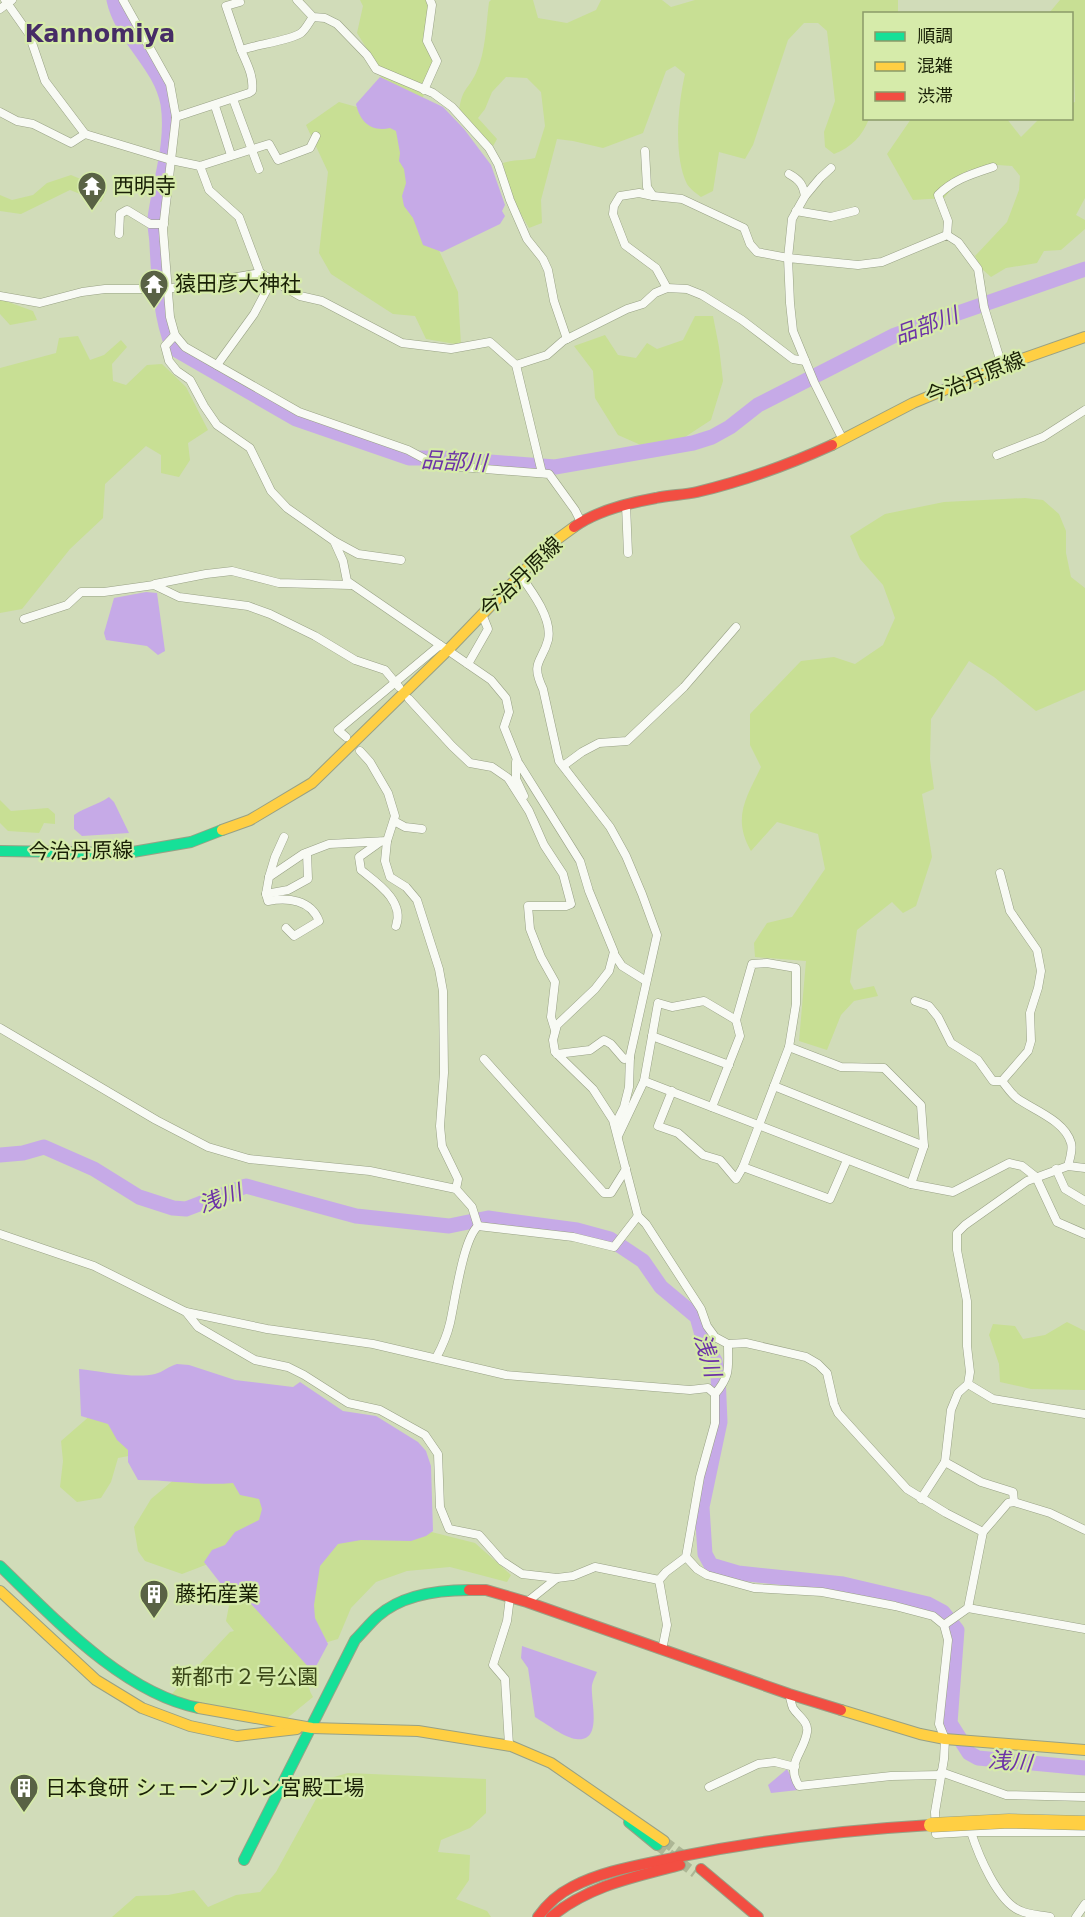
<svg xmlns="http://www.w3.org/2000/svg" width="1085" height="1917" font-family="'DejaVu Sans','Noto Sans JP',sans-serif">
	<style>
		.green { fill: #c8df94 }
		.water { fill: #c6aae7 }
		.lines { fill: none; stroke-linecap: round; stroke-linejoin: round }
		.river { stroke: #c6aae7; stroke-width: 15 }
		.secondary-tunnel { stroke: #acb695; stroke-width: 10; stroke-dasharray: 10 5; stroke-linecap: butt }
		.street-casing { stroke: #98a185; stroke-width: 9 }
		.fast-casing { stroke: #98a185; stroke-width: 12 }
		.slow-casing { stroke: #98a185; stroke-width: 12 }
		.jam-casing { stroke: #98a185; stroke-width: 12 }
		.street { stroke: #f8faf4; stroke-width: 8 }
		.fast { stroke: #16e098; stroke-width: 10 }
		.slow { stroke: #ffcf43; stroke-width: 10 }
		.jam { stroke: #f24e42; stroke-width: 10 }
		.slow-bridge-casing { stroke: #98a185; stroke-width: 15; stroke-linecap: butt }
		.slow-bridge { stroke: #ffcf43; stroke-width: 14 }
		.labels { text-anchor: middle; stroke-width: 4.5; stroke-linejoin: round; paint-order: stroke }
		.poi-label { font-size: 21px; fill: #192006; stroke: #d6ebaa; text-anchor: start }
		.street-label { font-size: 21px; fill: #192006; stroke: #d6ebaa }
		.park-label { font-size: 21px; fill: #3b4719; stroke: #d6ebaa }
		.water-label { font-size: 22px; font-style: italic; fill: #6c32a7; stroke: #d6ebaa }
		.quarter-label { font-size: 24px; font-weight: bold; fill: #462c66; stroke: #d6ebaa }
	</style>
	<rect width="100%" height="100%" fill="#d1dcb9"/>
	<g class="green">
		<path d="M360 0H427L430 9 425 43 438 69 418 106 431 233 458 292 461 345 426 339 415 316 393 314 331 274 319 253 328 172 306 125 339 102 364 109 382 87 379 68 357 33 363 6Z"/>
		<path d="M491 0H533L538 18 567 23 596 10 601 0H662L671 7 695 0H898V13L864 14V118L869 119C862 136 852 147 834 154L825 147 824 132 835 101 827 31 818 23H804L788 40 753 145 745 159 719 152 713 191 701 197C696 193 690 189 687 184 673 155 678 105 685 74L675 66 666 71 643 133 603 148 573 141 557 139 541 200 542 223 529 228 511 197 503 163C514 159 524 161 535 158L545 126 541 92 527 78 506 77 492 92 485 109 478 118 497 139 492 148 459 111C462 88 468 90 476 73 486 52 486 24 489 2Z"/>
		<path d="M1060 0H1085V198L1076 215 1085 220V229L1061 250 1044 251 1037 263 1006 268 991 277 982 269 975 256 1007 222 1019 190 1020 176 1012 166 998 165 968 170 944 198 913 200 887 154 911 119H1007L1021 137 1039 119 1072 118V103L1075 102 1072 14 1049 13Z"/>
		<path d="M71 175 107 190 101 202 70 190 21 214 0 211V195L12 200 33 195 47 183Z"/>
		<path d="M0 299 33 311 37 320 10 325 0 314Z"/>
		<path d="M695 316H713L719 347 723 381 711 420 685 437 643 446 618 435 595 398 593 371 574 346 605 335 618 355 636 358 647 343 657 349 683 340Z"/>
		<path d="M78 336 90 360 104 355 121 340 127 347 112 364 113 381 126 385 147 365 162 364 186 387 208 430 188 443 190 460 179 477 161 473V455L146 446 105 484 103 518 70 549 22 609 0 613V368L56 353 59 338Z"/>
		<path d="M1025 498 1043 500 1059 514 1066 531V553L1071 577 1085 588V690L1036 711 994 677 969 661 931 719 930 759 934 789 922 794 932 857 916 906 903 913 892 902 857 930 850 982 854 990 874 986 878 996 854 1001 841 1015 827 1050 799 1041 806 961 755 957 754 943 767 923 792 917 825 869 818 834 777 822 751 851C732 818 746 798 761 767L750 745V714L801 661 834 657 855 664 883 645 895 618 883 585 860 559 850 536 885 514 944 502Z"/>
		<path d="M0 800 11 811 48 808 55 814V824L44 823 39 833 8 831 0 823Z"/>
		<path d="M1067 1322 1085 1331V1390L1031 1389 1000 1382 999 1364 989 1335 993 1324 1015 1326 1023 1339 1045 1335Z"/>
		<path d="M99 1408 333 1528 400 1524 475 1543 511 1575 507 1582 450 1567 407 1571 376 1582 351 1608 338 1639 314 1646C310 1663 303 1682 313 1697L280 1724 169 1697 230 1632 234 1631 226 1621 235 1575 221 1559 182 1574 145 1561 138 1551 134 1527 151 1499 183 1472 139 1454 118 1458 111 1482 101 1498 77 1502 60 1487 63 1461 61 1441Z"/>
		<path d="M348 1773 486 1779V1813L470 1828 441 1840 438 1852 470 1855 469 1880 456 1899 487 1911 491 1917H112L136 1896 168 1895 194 1890 208 1907 236 1895 260 1892 276 1872 327 1779Z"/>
	</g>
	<g class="water">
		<path d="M380 77 443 107 464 129 491 165 505 205 502 211 505 216 500 224 442 252 423 245 413 218 404 206 402 196 406 183 404 169 399 161 400 153 396 131 390 128C371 132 360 122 356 104Z"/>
		<path d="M146 592 157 593 165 651 158 655 147 646 106 640 104 633 114 598Z"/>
		<path d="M109 797 114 802 129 833 82 836 74 829V815C85 807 98 805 109 797Z"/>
		<path d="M177 1364 189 1365 235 1380 293 1387 300 1382 343 1411 376 1416 418 1442 426 1451 431 1466 433 1531 426 1536 411 1541 361 1540 338 1544 320 1566 314 1605 315 1618 328 1644 313 1672 241 1593H228L204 1562 212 1550 225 1545 235 1532 259 1520 262 1509 259 1499 240 1495 233 1483C200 1486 171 1480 138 1480L128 1462V1450L117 1440 108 1424 81 1416 79 1369C101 1371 134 1379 155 1374 163 1372 169 1366 177 1364Z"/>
		<path d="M522 1646 597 1672C595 1676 593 1681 592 1685 590 1700 604 1743 576 1739 565 1738 545 1723 535 1717L528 1668 521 1658Z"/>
		<path d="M787 1769 798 1790 771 1793 768 1785Z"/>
	</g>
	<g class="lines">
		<g class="river">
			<path d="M114 0C122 38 161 64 168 104 174 142 160 181 155 218 154 226 157 236 157 245 159 280 160 315 173 348L296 419 409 458H438L555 467 693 443 712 437 730 427 758 405 895 335 1085 269"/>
			<path d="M0 1155 23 1153 44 1147 94 1169 139 1197 173 1208 186 1209 246 1186 356 1216 449 1226 488 1218 577 1230 610 1239 643 1261 661 1287 697 1317 704 1342 715 1361 718 1375 720 1422 702 1507 705 1554 711 1565 738 1573 843 1584 928 1604 943 1612 957 1630 950 1723 969 1753 978 1758 1085 1768"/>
		</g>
		<g class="secondary-tunnel">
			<path d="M664 1841 688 1859"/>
			<path d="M657 1845 695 1873"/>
		</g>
		<g class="street-casing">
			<g id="street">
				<path d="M5 0 29 34 45 81 85 134 171 160 200 166 269 144 278 160 310 148 316 136"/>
				<path d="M123 0 170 84 176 117 163 229 170 317 175 335 185 347 299 412 408 450 436 465 549 474 575 510 581 522"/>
				<path d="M297 0 313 17 325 18 337 24 367 55 376 69 433 93 452 107 489 148 498 164 510 200 527 239 543 259 548 270 554 301 567 339"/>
				<path d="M240 2 226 6 241 50"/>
				<path d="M0 9 12 0"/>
				<path d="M424 90 437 61 427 41 432 5 430 0"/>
				<path d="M233 99 259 169"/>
				<path d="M215 106 231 155"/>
				<path d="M0 112 17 121 33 124 71 143 85 134"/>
				<path d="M176 117 249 93 252 91C254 76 247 64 241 50 255 45 292 40 301 33 306 29 309 22 313 17"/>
				<path d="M645 151 647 187 653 196 682 199 744 228 750 244 757 252 788 258 792 219 805 196C803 185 800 180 789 174"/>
				<path d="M200 166 209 190 239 217 260 273"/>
				<path d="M653 196 639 193 620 196 614 206 613 214 625 245 656 268 667 288"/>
				<path d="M805 196 820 178 831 168"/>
				<path d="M796 211 831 217 855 211"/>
				<path d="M119 234 120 214 127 210 150 224H164"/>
				<path d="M947 235 948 221 938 195C954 179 972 174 993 167"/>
				<path d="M0 296 40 303 82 292 105 289H167L260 273 300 296 322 301 402 343 451 349 490 342 516 365 542 473"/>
				<path d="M175 335 165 346 169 361 177 371 190 380 204 406 217 425 250 448 271 491 287 508 334 541 343 561 347 581 491 680 506 698 509 712 504 727 518 762 580 861 589 891 614 952 609 971 595 989 557 1025 553 1040 555 1052 593 1089 613 1120 638 1216 646 1224 701 1309 707 1326 715 1337 728 1344 746 1343 806 1357 818 1364 827 1373 834 1404 838 1413 907 1489 946 1513 983 1532"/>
				<path d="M217 365 254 314 272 280"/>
				<path d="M516 365 547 355 563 341 627 309 643 304 655 293 667 288 687 289 702 295 742 320 793 359 805 361"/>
				<path d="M843 440 814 382 793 331 790 303 788 258 858 265 882 262 947 235 958 242 978 269 984 307 1002 366"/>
				<path d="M997 455 1043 437 1085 410"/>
				<path d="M626 505 628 553"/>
				<path d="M334 541 358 554 401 560"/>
				<path d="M520 575C531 590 553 619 548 640 542 663 530 661 543 689L559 761 610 827 626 856 642 894 657 935 630 1056 629 1087 624 1107 615 1125"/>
				<path d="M155 584 206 574 232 571 279 583 350 585"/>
				<path d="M24 619 67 605 81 592H104L154 585 179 597 248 606 270 614 315 636 355 660 385 670 399 687"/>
				<path d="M468 664 488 629 482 614"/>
				<path d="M409 699 452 746 470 763 492 767 508 778 529 811 544 845 563 874 571 904 566 906H528L530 929 541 957 555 982 551 1017 555 1030"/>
				<path d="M346 737 338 730 440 645"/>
				<path d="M360 751 370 762 388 793 395 816 387 841 385 861 390 877 406 887 417 900 439 969 443 991 444 1073 440 1126 442 1146 458 1179 456 1189"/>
				<path d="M516 762V779L524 796"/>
				<path d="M563 766 582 752 599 743 627 741 684 687 736 627"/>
				<path d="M394 821 405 827 422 829"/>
				<path d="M380 842 359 857 361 870C377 883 405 901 396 926"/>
				<path d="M1000 873 1010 911 1037 950 1041 971 1038 988 1030 1013 1031 1041 1028 1051 1002 1081"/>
				<path d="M269 877 275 857 284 837"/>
				<path d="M266 894 288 890 308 879 307 853"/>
				<path d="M286 928 294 936 319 921C311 900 288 897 268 901L266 894 269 877 303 854 329 844 387 841"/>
				<path d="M614 954 622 966 646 981"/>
				<path d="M915 1001 929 1006 938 1017 951 1043 978 1060 993 1081H1002C1007 1087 1011 1094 1018 1099 1034 1110 1065 1121 1071 1143 1073 1150 1070 1158 1068 1166"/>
				<path d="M0 1028 156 1120 208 1147 249 1159 370 1171 456 1189 472 1207 478 1226"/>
				<path d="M652 1036 729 1065"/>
				<path d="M557 1054 590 1050 604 1040 611 1044 624 1059 630 1058"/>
				<path d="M484 1059 604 1193H611L626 1169"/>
				<path d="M644 1081 911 1184 953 1192 1009 1163 1022 1166 1036 1177 1057 1222 1085 1234"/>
				<path d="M774 1086 924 1146 921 1105 884 1068 841 1067 789 1047"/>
				<path d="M672 1091 658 1126 678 1133 703 1155 720 1160 736 1179 743 1167"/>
				<path d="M712 1107 740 1036 736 1020 752 964 767 963 796 968V1004L789 1047 743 1167 830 1199 847 1160"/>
				<path d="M618 1136 644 1081 658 1003 672 1007 704 1001 736 1020"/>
				<path d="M1056 1169 1065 1189 1085 1201"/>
				<path d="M911 1184 924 1146"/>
				<path d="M0 1234 94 1266 186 1312 267 1329 373 1344 506 1375 690 1390 708 1388 715 1394"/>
				<path d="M186 1312 198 1327 255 1360 288 1367 304 1375 348 1403 380 1410 425 1435 438 1454 440 1507 449 1529 479 1535 502 1561 522 1574 557 1578 573 1576 595 1567 659 1580"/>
				<path d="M436 1358C442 1347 447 1336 450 1323 455 1301 463 1239 478 1226L573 1237 614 1247 638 1216"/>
				<path d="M968 1384 993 1399 1085 1414"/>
				<path d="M945 1462 981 1482 1013 1492 1014 1502"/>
				<path d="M921 1499 945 1462 951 1410 958 1393 968 1384 970 1372 967 1346V1301L957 1250V1233L965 1225 1027 1181 1068 1166 1085 1168"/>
				<path d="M686 1557 697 1569 707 1575 754 1588 822 1592 895 1606 933 1616 944 1625 948 1640 939 1724 945 1739 944 1759 935 1812 936 1834 971 1832C978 1854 998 1903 1021 1911 1030 1915 1040 1915 1050 1917"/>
				<path d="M527 1602 557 1578"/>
				<path d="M968 1608 1085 1629"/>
				<path d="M944 1625 968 1608 983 1532 1008 1503 1014 1502 1050 1513 1085 1530"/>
				<path d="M662 1650 667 1625 659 1580 666 1572 686 1557 700 1477 715 1423V1394C731 1375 728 1368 728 1344"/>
				<path d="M789 1694C791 1699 791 1704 793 1708 798 1716 809 1722 807 1732 804 1753 785 1763 799 1786L891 1776 941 1775"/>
				<path d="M509 1745 505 1679 493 1665 507 1621 510 1597"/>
				<path d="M941 1772 1006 1795 1085 1797"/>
				<path d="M709 1787 758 1764 775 1762 795 1767"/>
				<path d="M971 1832H1085"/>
				<path d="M1076 1917 1085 1904"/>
			</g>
		</g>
		<g class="fast-casing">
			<g id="fast">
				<path d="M0 851 127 853 191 842 222 830"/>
				<path d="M0 1566C54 1618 123 1693 199 1708"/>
				<path d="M629 1822 657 1845"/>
				<path d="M244 1860 355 1640C363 1632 370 1623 378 1616 402 1595 439 1590 469 1590"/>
			</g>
		</g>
		<g class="slow-casing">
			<g id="slow">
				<path d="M832 445 913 403 1002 366 1085 337"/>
				<path d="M222 830 250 820 312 783 448 650 548 546 574 527"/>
				<path d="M0 1591 96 1680 142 1708 190 1726 237 1736 297 1729"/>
				<path d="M199 1708 312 1728 418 1731 511 1746 551 1763 664 1841"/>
				<path d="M841 1710 920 1734 945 1739 1085 1750"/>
			</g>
		</g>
		<g class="jam-casing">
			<g id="jam">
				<path d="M574 527C596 511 628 503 656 498 669 495 684 495 697 492 744 481 788 465 832 445"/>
				<path d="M469 1590H486L527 1602 789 1694 841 1710"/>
				<path d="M701 1869 758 1917"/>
				<path d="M538 1917C547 1904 558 1894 572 1887 604 1870 642 1865 677 1857 761 1840 846 1830 931 1825"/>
				<path d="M551 1917C588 1886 634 1877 680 1865"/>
			</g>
		</g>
		<use href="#street" class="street"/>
		<use href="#fast" class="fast"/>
		<use href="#slow" class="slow"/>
		<use href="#jam" class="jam"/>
		<g class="slow-bridge-casing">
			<path id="slow-bridge" d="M931 1825 1009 1821 1085 1823"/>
		</g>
		<use href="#slow-bridge" class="slow-bridge"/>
	</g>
	<defs>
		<g id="temple-pin" transform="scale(1.5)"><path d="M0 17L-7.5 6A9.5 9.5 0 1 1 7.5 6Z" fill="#596245" stroke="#d6ebaa"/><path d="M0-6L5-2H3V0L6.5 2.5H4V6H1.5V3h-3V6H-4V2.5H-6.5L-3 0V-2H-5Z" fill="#fff"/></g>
		<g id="building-pin" transform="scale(1.5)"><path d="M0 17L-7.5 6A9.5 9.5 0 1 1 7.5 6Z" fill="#596245" stroke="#d6ebaa"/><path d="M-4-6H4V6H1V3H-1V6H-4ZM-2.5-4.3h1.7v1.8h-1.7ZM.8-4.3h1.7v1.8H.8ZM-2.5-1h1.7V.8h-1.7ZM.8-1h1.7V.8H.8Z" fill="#fff"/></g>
	</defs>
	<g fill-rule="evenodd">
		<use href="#temple-pin" x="92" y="186"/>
		<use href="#temple-pin" x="154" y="284"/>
		<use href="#building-pin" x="154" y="1594"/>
		<use href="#building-pin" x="24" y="1788"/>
	</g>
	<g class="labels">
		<g class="poi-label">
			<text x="113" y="193">西明寺</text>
			<text x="175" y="291">猿田彦大神社</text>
			<text x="175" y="1601">藤拓産業</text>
			<text x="45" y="1795">日本食研 シェーンブルン宮殿工場</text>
		</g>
		<g class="street-label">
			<text transform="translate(975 378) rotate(-22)" y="7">今治丹原線</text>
			<text transform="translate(521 577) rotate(-44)" y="7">今治丹原線</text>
			<text transform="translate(81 851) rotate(-1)" y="7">今治丹原線</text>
		</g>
		<g class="park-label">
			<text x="245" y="1684">新都市２号公園</text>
		</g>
		<g class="water-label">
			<text transform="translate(926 325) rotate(-20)" y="8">品部川</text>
			<text transform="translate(454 461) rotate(3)" y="8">品部川</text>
			<text transform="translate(220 1198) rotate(-19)" y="8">浅川</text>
			<text transform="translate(708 1355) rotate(74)" y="8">浅川</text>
			<text transform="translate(1010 1761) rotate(5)" y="8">浅川</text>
		</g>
		<g class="quarter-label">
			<text x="100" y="42">Kannomiya</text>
		</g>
	</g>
	<rect x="863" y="12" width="210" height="108" fill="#d6ebaa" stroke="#8a9a68" stroke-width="1.5"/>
	<rect x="875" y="32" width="30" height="9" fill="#16e098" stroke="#8a9a68" stroke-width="1.5"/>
	<text x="917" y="42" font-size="18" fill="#192006">順調</text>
	<rect x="875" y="62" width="30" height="9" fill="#ffcf43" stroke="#8a9a68" stroke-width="1.5"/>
	<text x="917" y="72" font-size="18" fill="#192006">混雑</text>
	<rect x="875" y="92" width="30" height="9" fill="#f24e42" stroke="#8a9a68" stroke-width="1.5"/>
	<text x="917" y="102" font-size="18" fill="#192006">渋滞</text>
</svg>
